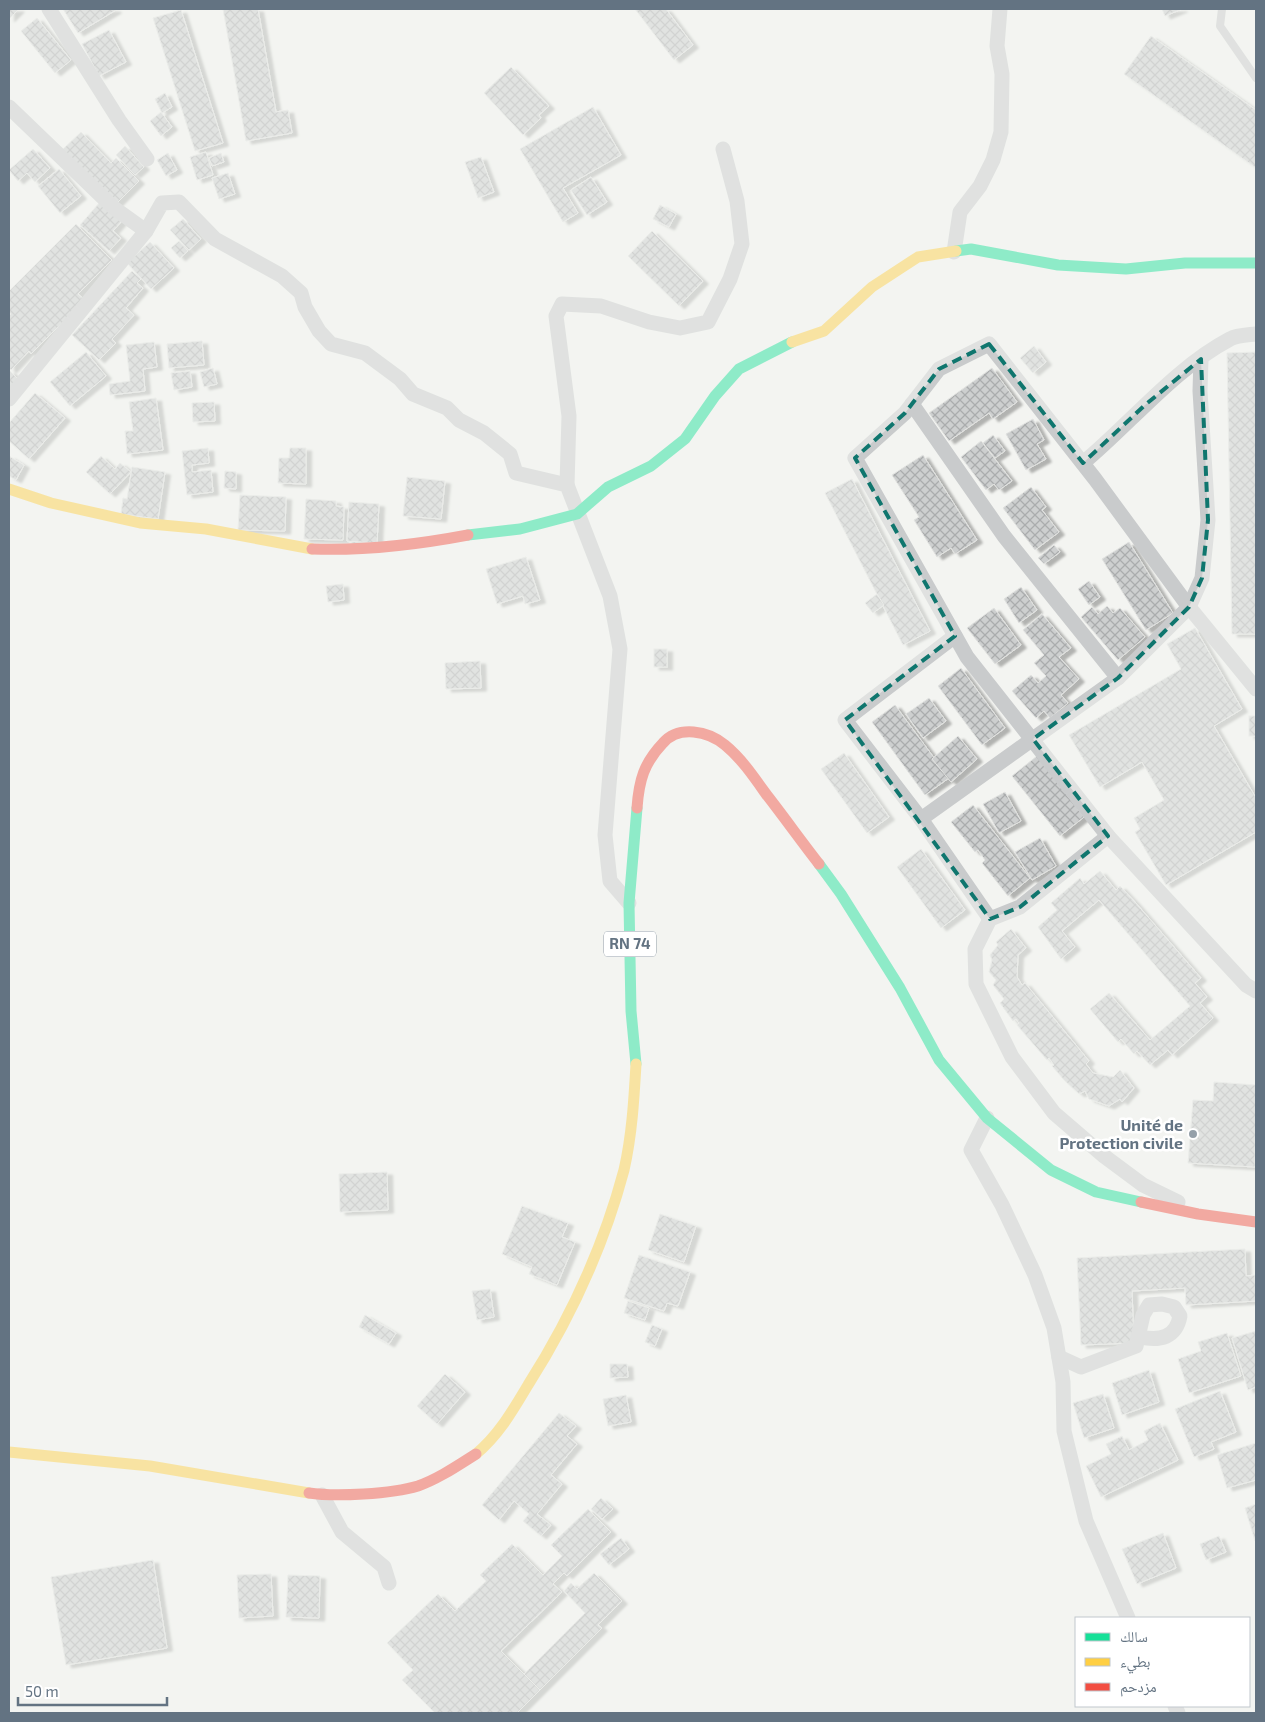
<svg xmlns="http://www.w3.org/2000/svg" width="1265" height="1722" font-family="'Exo 2','Noto Naskh Arabic',sans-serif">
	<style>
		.building { fill: url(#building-cross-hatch); stroke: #e2e3e1; filter: url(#shadow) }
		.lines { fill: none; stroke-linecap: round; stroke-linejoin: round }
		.lane { stroke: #c9cbcc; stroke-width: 8 }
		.street { stroke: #c9cbcc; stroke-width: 15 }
		.fast { stroke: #16e098; stroke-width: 11 }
		.slow { stroke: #ffcf43; stroke-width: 11 }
		.jam { stroke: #f24e42; stroke-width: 11 }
		.marked { fill: none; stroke: #0f766e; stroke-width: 4; stroke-dasharray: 10 6; stroke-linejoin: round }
		.poi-dot { fill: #95a0a9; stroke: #fff; stroke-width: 2 }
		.labels { text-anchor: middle; stroke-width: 5; stroke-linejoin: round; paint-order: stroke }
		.shield { fill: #fff; stroke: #929da8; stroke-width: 1 }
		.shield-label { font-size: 15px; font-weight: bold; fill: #637382 }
		.poi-label { font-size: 16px; font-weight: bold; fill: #637382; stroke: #fff; text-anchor: end }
	</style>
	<defs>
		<pattern id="building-cross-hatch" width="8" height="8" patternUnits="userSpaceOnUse" patternTransform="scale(1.25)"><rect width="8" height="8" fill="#cdcfcf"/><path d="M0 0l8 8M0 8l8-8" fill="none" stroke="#aaacad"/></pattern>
		<filter id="shadow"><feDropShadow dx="5.5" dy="3" stdDeviation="1" flood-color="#0004"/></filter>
	</defs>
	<rect width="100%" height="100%" fill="#f3f4f1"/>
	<g class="building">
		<path d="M9 9H19L9 19Z"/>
		<path d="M63 9H115L116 10 78 33Z"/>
		<path d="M223 9H258L276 112 288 110 292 133 246 141Z"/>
		<path d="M635 9H666L693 45 674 60Z"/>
		<path d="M1162 9H1182L1165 16Z"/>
		<path d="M181 10 223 143 195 151 153 18Z"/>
		<path d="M37 18 71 60 55 73 21 31Z"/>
		<path d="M109 30 126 62 99 76 82 44Z"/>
		<path d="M1151 36 1256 110V168L1124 74Z"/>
		<path d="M511 67 549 106 539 115 541 118 523 135 484 93Z"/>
		<path d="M165 93 172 107 162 113 155 99Z"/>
		<path d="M593 107 621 155 563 188 578 213 563 222 520 149Z"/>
		<path d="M161 112 172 127 161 136 150 121Z"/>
		<path d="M81 132 111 163 116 158 139 181 115 205 62 150Z"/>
		<path d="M125 146 144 167 135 175 116 155Z"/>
		<path d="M33 149 50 168 35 182 27 173 18 181 9 170Z"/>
		<path d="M206 152 213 175 197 180 190 157Z"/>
		<path d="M168 153 177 170 166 176 157 160Z"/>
		<path d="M221 153 224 162 212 166 209 158Z"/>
		<path d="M481 157 494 192 478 198 465 162Z"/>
		<path d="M59 169 81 196 60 213 38 186Z"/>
		<path d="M228 173 235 194 219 199 212 178Z"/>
		<path d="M591 177 607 202 587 215 571 190Z"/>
		<path d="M100 202 121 222 113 231 121 238 109 251 80 225Z"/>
		<path d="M660 205 676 214 669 227 653 219Z"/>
		<path d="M183 219 201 239 189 250 170 230Z"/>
		<path d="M76 224 112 260 78 294 85 300 31 354 29 351 11 370 9 368V316L11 314 9 312V291Z"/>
		<path d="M652 231 703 281 679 306 628 256Z"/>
		<path d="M179 241 188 251 180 258 171 248Z"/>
		<path d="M150 242 174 268 151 289 127 263Z"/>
		<path d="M132 271 141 279 137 283 143 288 126 308 134 315 112 339 116 343 99 360 72 335Z"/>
		<path d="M202 341 204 365 169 368 167 344Z"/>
		<path d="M154 342 157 367 143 369 145 391 110 395 109 384 130 381 126 345Z"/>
		<path d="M1034 346 1046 362 1033 373 1020 358Z"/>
		<path d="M86 352 106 376 70 406 50 382Z"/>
		<path d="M1256 352V634H1232L1227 353Z"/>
		<path d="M213 368 217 384 204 387 200 372Z"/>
		<path d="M992 368 1017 402 993 419 989 413 949 441 929 413Z"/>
		<path d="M9 370 20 381 9 393Z"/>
		<path d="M190 371 192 387 174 390 171 373Z"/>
		<path d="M35 393 65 418 29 459 9 441V423Z"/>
		<path d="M156 398 163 450 127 454 125 431H133L129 402Z"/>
		<path d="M214 402 215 421 193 422 192 403Z"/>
		<path d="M1033 419 1044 440 1037 444 1046 459 1026 470 1006 434Z"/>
		<path d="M993 435 1005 451 995 458 983 443Z"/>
		<path d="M981 441 1012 481 999 490 994 484 986 490 961 457Z"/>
		<path d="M208 448 209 463 192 465V472L211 470 213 492 187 495 182 451Z"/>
		<path d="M290 448H306V484L278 483 279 458H289Z"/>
		<path d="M923 455 977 540 955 554 951 548 937 557 914 520 919 517 892 475Z"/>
		<path d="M9 456 24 465 16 480 9 476Z"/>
		<path d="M101 456 115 469 120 463 131 472 110 494 86 472Z"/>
		<path d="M132 467 165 472 158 519 121 514 123 498 127 499Z"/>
		<path d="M225 471 236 472V489L224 488Z"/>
		<path d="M407 477 445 481 441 519 403 516Z"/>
		<path d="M852 479 930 631 903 645 825 493Z"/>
		<path d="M1031 487 1046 507 1042 510 1059 532 1035 550 1003 508Z"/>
		<path d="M240 495 286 497 285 531 238 530Z"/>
		<path d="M306 499 336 501V506L344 507 343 540 304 539Z"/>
		<path d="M349 502 379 504 377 543 347 541Z"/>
		<path d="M1129 542 1173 613 1146 630 1102 559Z"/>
		<path d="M1054 545 1060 552 1044 564 1038 558Z"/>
		<path d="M526 557 540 600 525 604 523 596 497 604 486 569Z"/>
		<path d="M1089 581 1100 597 1089 605 1078 589Z"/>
		<path d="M343 584 344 600 328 602 326 586Z"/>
		<path d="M1021 587 1037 610 1019 623 1004 599Z"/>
		<path d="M877 594 884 605 873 613 865 603Z"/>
		<path d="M1107 606 1113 613 1120 608 1145 637 1118 660 1081 617 1092 607 1098 614Z"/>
		<path d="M994 608 1021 645 995 664 967 628Z"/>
		<path d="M1042 614 1071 648 1059 657 1079 679 1061 695 1068 703 1050 718 1044 711 1036 718 1012 691 1031 675 1038 683 1046 676 1034 663 1044 655 1023 630Z"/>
		<path d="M1195 628 1242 709 1214 726 1256 798V832L1166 885 1135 832 1140 829 1134 818 1164 800 1142 762 1100 787 1069 735 1181 669 1167 644Z"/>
		<rect x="654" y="649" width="13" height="18"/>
		<path d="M480 661 481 688 446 689 445 663Z"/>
		<path d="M961 668 1005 728 982 745 938 686Z"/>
		<path d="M929 698 946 721 923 738 906 714Z"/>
		<path d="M895 705 949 778 925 795 872 722Z"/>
		<rect x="1249" y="716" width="7" height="20"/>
		<path d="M958 736 977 759 951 782 932 759Z"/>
		<path d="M844 753 889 817 867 833 821 769Z"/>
		<path d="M1037 756 1084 817 1060 836 1012 776Z"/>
		<path d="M1005 792 1021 821 999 833 983 804Z"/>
		<path d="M973 805 1030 878 1008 896 982 863 985 860 978 850 975 852 951 822Z"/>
		<path d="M1040 838 1056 866 1032 880 1015 852Z"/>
		<path d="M921 849 965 910 941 928 897 867Z"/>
		<path d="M1100 871 1116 890 1120 886 1135 902 1201 978 1195 983 1207 997 1200 1003 1213 1018 1172 1055 1168 1050 1150 1065 1137 1051 1134 1054 1121 1039 1118 1042 1090 1009 1109 993 1150 1040 1190 1006 1099 900 1062 931 1075 947 1061 959 1038 927 1057 910 1051 903 1080 878 1084 884Z"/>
		<path d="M1011 929 1026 948 1018 955 1017 977 1022 985 1025 983 1089 1061 1086 1064 1093 1073 1113 1077 1120 1070 1134 1088 1122 1102 1120 1099 1109 1106 1089 1099 1085 1091 1079 1094 1064 1080 1052 1066 1054 1065 1049 1058 1047 1060 1017 1025 1019 1023 1016 1019 1013 1021 1000 1003 1004 999 993 985 996 980 989 972 992 960 990 955 998 945 996 942Z"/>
		<path d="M1214 1082 1256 1085 1255 1167 1188 1163 1193 1100 1213 1101Z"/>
		<path d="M387 1172 388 1210 340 1212 339 1174Z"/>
		<path d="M522 1206 568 1223 562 1237 575 1242 557 1285 529 1274 532 1267 502 1254Z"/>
		<path d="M660 1214 696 1226 684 1262 648 1250Z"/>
		<path d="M1245 1249 1246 1276 1255 1275 1256 1301 1186 1305 1185 1288 1132 1291 1134 1343 1081 1345 1077 1258Z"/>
		<path d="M639 1255 690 1272 678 1306 667 1303 664 1311 624 1298Z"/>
		<path d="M490 1289 494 1317 477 1320 472 1291Z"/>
		<path d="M628 1301 649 1308 645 1320 624 1313Z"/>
		<path d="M365 1315 396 1333 389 1344 359 1327Z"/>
		<path d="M652 1325 662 1329 655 1346 645 1342Z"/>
		<path d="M1256 1331V1387L1248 1390 1232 1338Z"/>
		<path d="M1227 1333 1241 1376 1189 1393 1178 1359 1201 1351 1198 1342Z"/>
		<path d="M610 1364H627L628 1377 610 1378Z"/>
		<path d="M1149 1370 1159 1402 1122 1415 1112 1383Z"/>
		<path d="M445 1374 465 1392 437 1424 417 1406Z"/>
		<path d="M1220 1391 1236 1432 1211 1442 1214 1449 1194 1457 1175 1409Z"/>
		<path d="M1103 1394 1114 1428 1084 1438 1073 1403Z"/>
		<path d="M626 1395 631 1422 608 1426 603 1399Z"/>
		<path d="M559 1413 576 1426 567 1436 577 1444 551 1475 562 1484 537 1514 551 1525 541 1536 523 1521 529 1514 514 1501 499 1520 482 1505Z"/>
		<path d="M1160 1423 1178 1460 1101 1497 1086 1466 1111 1454 1106 1444 1122 1436 1129 1450 1148 1440 1144 1431Z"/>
		<path d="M1256 1443V1480L1227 1488 1217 1455Z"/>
		<path d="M601 1498 613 1509 602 1519 591 1509Z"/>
		<path d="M1256 1504V1540L1255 1541 1245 1508Z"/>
		<path d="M588 1509 611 1532 567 1576 564 1573 553 1584 562 1592 501 1651 540 1690 517 1713H435L402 1680 413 1670 387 1643 438 1594 455 1611 486 1581 480 1575 512 1544 543 1575 562 1556 551 1545Z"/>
		<path d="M1163 1533 1176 1568 1137 1584 1122 1549Z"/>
		<path d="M1219 1536 1226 1552 1206 1560 1200 1544Z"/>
		<path d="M621 1538 629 1549 609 1565 600 1554Z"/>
		<path d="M153 1560 167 1648 66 1665 51 1577Z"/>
		<path d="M594 1573 622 1601 598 1625 602 1628 540 1690 524 1674 585 1613 564 1591 571 1583 577 1589Z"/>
		<path d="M271 1574 273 1616 239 1618 237 1575Z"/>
		<path d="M288 1575 320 1576 319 1618 286 1617Z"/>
	</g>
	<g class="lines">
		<path class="lane" d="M1222 9 1220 26 1256 78"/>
		<g class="street">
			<path d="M49 9 119 120 147 159"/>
			<path d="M9 107 114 208 146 231"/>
			<path d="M954 252 960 212 980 186 993 160 1001 132 1002 74 997 46 1000 9"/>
			<path d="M9 399 146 231 162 203 179 202 215 239 282 276 301 293 305 307 319 331 331 344 365 353 400 379 413 394 447 408 459 420 484 433 510 454 516 473 567 485 610 596 620 649 605 835 610 881 629 903"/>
			<path d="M912 404 1004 536 1118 678"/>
			<path d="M1083 463C1130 424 1175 368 1230 339 1237 335 1248 335 1256 334"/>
			<path d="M567 485 569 416 556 316 562 304 601 306 649 322 680 328 708 322 730 279 742 244 737 201 723 149"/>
			<path d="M955 636 845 720 921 819 990 919"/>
			<path d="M1256 689 1189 607 1095 479 989 344 939 369 905 413 855 458 967 657 1108 836 1246 985 1256 991"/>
			<path d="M921 819 1118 678 1189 607 1202 578 1208 520 1200 391 1201 359"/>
			<path d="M1108 836 1020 907 990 919 975 949 976 984 1012 1057 1054 1113 1104 1156 1143 1185 1178 1202"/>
			<path d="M987 1118 971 1150 1002 1205 1035 1275 1054 1328 1063 1382 1064 1431 1086 1521 1128 1618"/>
			<path d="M1059 1357 1081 1367 1136 1346 1143 1315 1149 1305 1162 1304 1174 1307 1180 1316C1176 1338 1160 1341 1140 1337"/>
			<path d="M322 1495 342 1532 384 1567 389 1583"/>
			<path d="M1175 1706 1178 1713"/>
		</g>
		<g class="fast">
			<path d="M956 251 971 249 1058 265 1126 269 1185 263H1256"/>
			<path d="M468 535 520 529 577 514 608 487 651 466 685 439 715 396 739 369 792 342"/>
			<path d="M819 864 841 894 900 988 939 1060 987 1118 1051 1170 1096 1192 1141 1202"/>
			<path d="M636 1064 631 1011 629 903 637 808"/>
		</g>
		<g class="slow">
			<path d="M792 342 824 331 872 287 918 257 956 251"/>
			<path d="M9 489 51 503 140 523 206 529 312 549"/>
			<path d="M9 1452 150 1466 309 1493"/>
			<path d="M476 1454C499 1435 513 1410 528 1385 570 1319 604 1245 624 1170 632 1135 634 1099 636 1064"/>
		</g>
		<g class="jam">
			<path d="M312 549C365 551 415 545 468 535"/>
			<path d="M637 808C639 780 644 763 663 743 679 725 708 731 725 745 741 758 754 777 766 794 784 817 801 841 819 864"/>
			<path d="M1141 1202 1198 1214 1256 1222"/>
			<path d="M309 1493C335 1497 392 1494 418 1486 438 1479 457 1466 476 1454"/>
		</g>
	</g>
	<path d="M0 0H1265V1722H0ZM989 344 1083 463 1145 405 1201 359 1208 520 1202 578 1189 607 1118 678 1033 739 1108 836 1020 907 990 919 845 720 955 636 855 458 905 413 939 369Z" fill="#f3f4f1" fill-opacity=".55" fill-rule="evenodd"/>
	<path class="marked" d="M989 344 1083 463 1145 405 1201 359 1208 520 1202 578 1189 607 1118 678 1033 739 1108 836 1020 907 990 919 845 720 955 636 855 458 905 413 939 369Z"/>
	<circle class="poi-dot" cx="1193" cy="1134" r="5"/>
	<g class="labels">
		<rect class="shield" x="604" y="931.5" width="52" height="25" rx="4"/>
		<g class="shield-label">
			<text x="630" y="949">RN 74</text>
		</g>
		<g class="poi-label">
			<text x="1183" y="1131">Unité de<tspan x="1183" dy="18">Protection civile</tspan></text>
		</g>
	</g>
	<rect width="1265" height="1722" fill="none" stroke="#637382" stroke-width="20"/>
	<rect x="1075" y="1617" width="175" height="90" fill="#ffffff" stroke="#c1c7cd"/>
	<rect x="1085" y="1633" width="25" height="8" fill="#16e098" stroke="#c1c7cd"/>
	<text x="1120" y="1642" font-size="15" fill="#637382">سالك</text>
	<rect x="1085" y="1658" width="25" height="8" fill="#ffcf43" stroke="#c1c7cd"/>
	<text x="1120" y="1667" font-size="15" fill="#637382">بطيء</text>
	<rect x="1085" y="1683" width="25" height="8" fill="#f24e42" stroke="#c1c7cd"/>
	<text x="1120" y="1692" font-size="15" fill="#637382">مزدحم</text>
	<path d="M18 1697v8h149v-8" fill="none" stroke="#637382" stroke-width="2.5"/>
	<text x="25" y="1697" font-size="15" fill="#637382" stroke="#ffffff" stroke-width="4" paint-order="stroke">50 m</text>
</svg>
